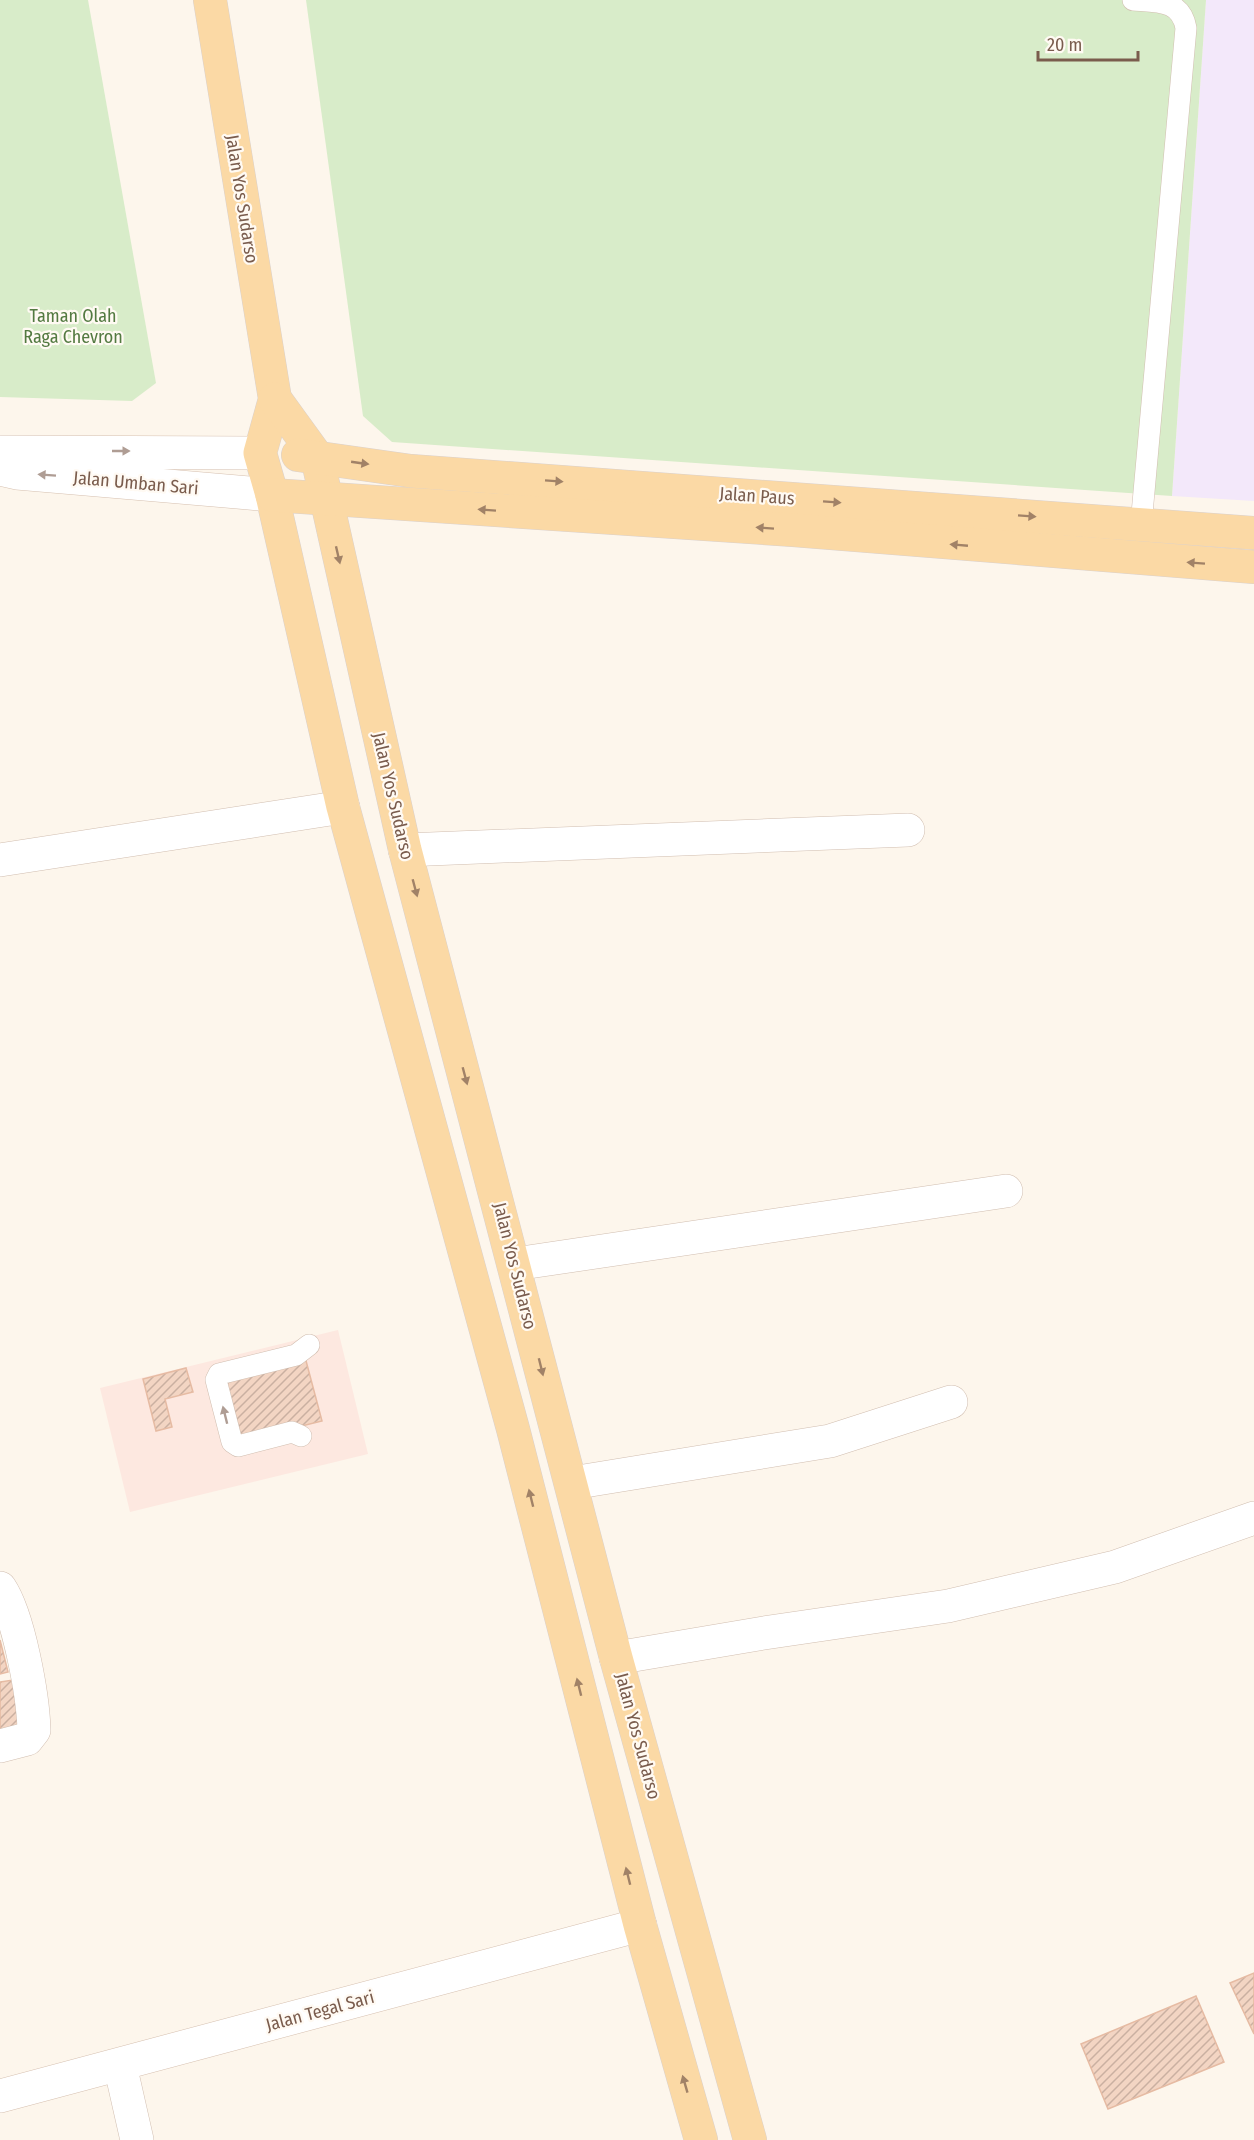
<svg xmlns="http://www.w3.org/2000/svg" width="1254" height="2140" font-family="'Fira Sans Condensed',sans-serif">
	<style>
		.commercial { fill: #fde8e0 }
		.education { fill: #f3e8fa }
		.park { fill: #d8ecc9 }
		.building { fill: url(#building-hatch); stroke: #e6bba3; stroke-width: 1.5 }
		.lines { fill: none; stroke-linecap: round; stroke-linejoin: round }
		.lane-casing { stroke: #d1beb0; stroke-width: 22 }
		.street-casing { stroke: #d1beb0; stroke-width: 34 }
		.secondary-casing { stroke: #d6c0b0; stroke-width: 34 }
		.primary-casing { stroke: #dad1cd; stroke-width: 34 }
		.lane { stroke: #fff; stroke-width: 21 }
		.street { stroke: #fff; stroke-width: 33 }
		.secondary { stroke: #fff; stroke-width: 33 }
		.primary { stroke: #fbd9a5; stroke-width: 33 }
		.oneway { fill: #af9d94 }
		.oneway2 { fill: #a18267 }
		.labels { text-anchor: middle; stroke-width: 4.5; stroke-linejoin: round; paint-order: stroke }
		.street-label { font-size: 18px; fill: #7a5c4d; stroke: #fffaf3 }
		.park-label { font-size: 18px; fill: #537a41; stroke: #fffaf3 }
	</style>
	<defs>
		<pattern id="building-hatch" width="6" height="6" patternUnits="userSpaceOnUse" patternTransform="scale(1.5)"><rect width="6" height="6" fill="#f3d5c3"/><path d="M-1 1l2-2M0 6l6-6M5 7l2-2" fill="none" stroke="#cab0a1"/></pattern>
	</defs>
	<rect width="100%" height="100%" fill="#fdf6ec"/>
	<path class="commercial" d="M338 1330 368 1454 130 1512 100 1388Z"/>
	<path class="education" d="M1206 0H1254V501L1172 496Z"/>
	<g class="park">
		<path d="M0 0H88L156 383 132 401 0 397Z"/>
		<path d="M306 0H1206L1172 496 392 442 363 416Z"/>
	</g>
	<g class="building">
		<path d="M305 1357 322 1421 237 1442 221 1378Z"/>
		<path d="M186 1368 193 1392 165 1399 172 1427 156 1431 143 1379Z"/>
		<path d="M0 1640 8 1672 0 1674Z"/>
		<path d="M13 1680 23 1736 0 1740V1682Z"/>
		<path d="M1254 1973V2034L1230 1983Z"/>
		<path d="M1196 1996 1224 2062 1108 2109 1081 2044Z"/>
	</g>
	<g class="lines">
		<g class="lane-casing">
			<g id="lane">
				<path d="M1133 0C1159 2 1181 0 1186 28L1141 525"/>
				<path d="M301 1436 292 1432 238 1446 232 1442 216 1380 219 1374 296 1355 309 1345"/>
			</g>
		</g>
		<g class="street-casing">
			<g id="street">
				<path d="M405 850 908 830"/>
				<path d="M0 860 343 807"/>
				<path d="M515 1264 1006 1191"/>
				<path d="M572 1483 830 1441 951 1402"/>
				<path d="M0 1588C19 1616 33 1696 34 1730L27 1739 0 1746"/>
				<path d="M616 1658 764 1633 948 1606 1115 1567 1254 1518"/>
				<path d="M120 2065 137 2140"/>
			</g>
		</g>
		<g class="secondary-casing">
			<g id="secondary">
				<path d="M0 452 260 453"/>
				<path d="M0 469 17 473 272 495"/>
				<path d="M0 2096 640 1925"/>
			</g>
		</g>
		<g class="primary-casing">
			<g id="primary">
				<path d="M210 0 275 399 260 453 272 495 343 807 513 1429 640 1925 701 2140"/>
				<path d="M275 399 317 457 405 850 616 1658 750 2140"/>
				<path d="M298 455 411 471 1254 533"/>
				<path d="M272 495 793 530 1254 567"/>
			</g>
		</g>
		<use href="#lane" class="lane"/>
		<use href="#street" class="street"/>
		<use href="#secondary" class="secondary"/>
		<use href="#primary" class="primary"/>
	</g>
	<defs><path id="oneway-solid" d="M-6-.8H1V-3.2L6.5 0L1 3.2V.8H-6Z" transform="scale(1.5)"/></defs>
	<g class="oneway">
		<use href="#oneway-solid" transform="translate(121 451)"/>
		<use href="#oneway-solid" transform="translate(47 475) rotate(-176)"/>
		<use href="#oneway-solid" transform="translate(225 1415) rotate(-104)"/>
	</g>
	<g class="oneway2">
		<use href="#oneway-solid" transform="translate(360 463) rotate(8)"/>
		<use href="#oneway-solid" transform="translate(554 481) rotate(4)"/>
		<use href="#oneway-solid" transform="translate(832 502) rotate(4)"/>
		<use href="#oneway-solid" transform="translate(487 510) rotate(-176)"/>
		<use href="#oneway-solid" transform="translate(1027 516) rotate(4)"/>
		<use href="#oneway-solid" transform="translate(765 528) rotate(-176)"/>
		<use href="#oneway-solid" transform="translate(959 545) rotate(-175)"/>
		<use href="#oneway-solid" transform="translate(338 555) rotate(77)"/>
		<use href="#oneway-solid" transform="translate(1196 563) rotate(-176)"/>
		<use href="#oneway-solid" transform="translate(415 888) rotate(75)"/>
		<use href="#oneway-solid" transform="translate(465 1076) rotate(75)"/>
		<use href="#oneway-solid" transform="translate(541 1367) rotate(76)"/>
		<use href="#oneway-solid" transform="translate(531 1498) rotate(-104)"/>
		<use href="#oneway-solid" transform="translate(579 1687) rotate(-104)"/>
		<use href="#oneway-solid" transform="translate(628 1876) rotate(-104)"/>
		<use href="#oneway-solid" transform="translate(685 2084) rotate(-106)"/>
	</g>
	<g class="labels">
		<g class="street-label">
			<text transform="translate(242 199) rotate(81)" y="6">Jalan Yos Sudarso</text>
			<text transform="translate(136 483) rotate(5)" y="6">Jalan Umban Sari</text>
			<text transform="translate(757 496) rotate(4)" y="6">Jalan Paus</text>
			<text transform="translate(393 796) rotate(77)" y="6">Jalan Yos Sudarso</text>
			<text transform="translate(515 1266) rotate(76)" y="6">Jalan Yos Sudarso</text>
			<text transform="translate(638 1736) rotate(75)" y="6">Jalan Yos Sudarso</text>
			<text transform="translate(320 2011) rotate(-15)" y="6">Jalan Tegal Sari</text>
		</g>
		<g class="park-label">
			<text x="73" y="322">Taman Olah<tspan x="73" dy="21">Raga Chevron</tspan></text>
		</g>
	</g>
	<path d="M1038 51v9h100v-9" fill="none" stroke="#7a5c4d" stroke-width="3"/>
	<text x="1047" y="51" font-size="18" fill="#7a5c4d" stroke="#fffaf3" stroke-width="4.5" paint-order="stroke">20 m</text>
</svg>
